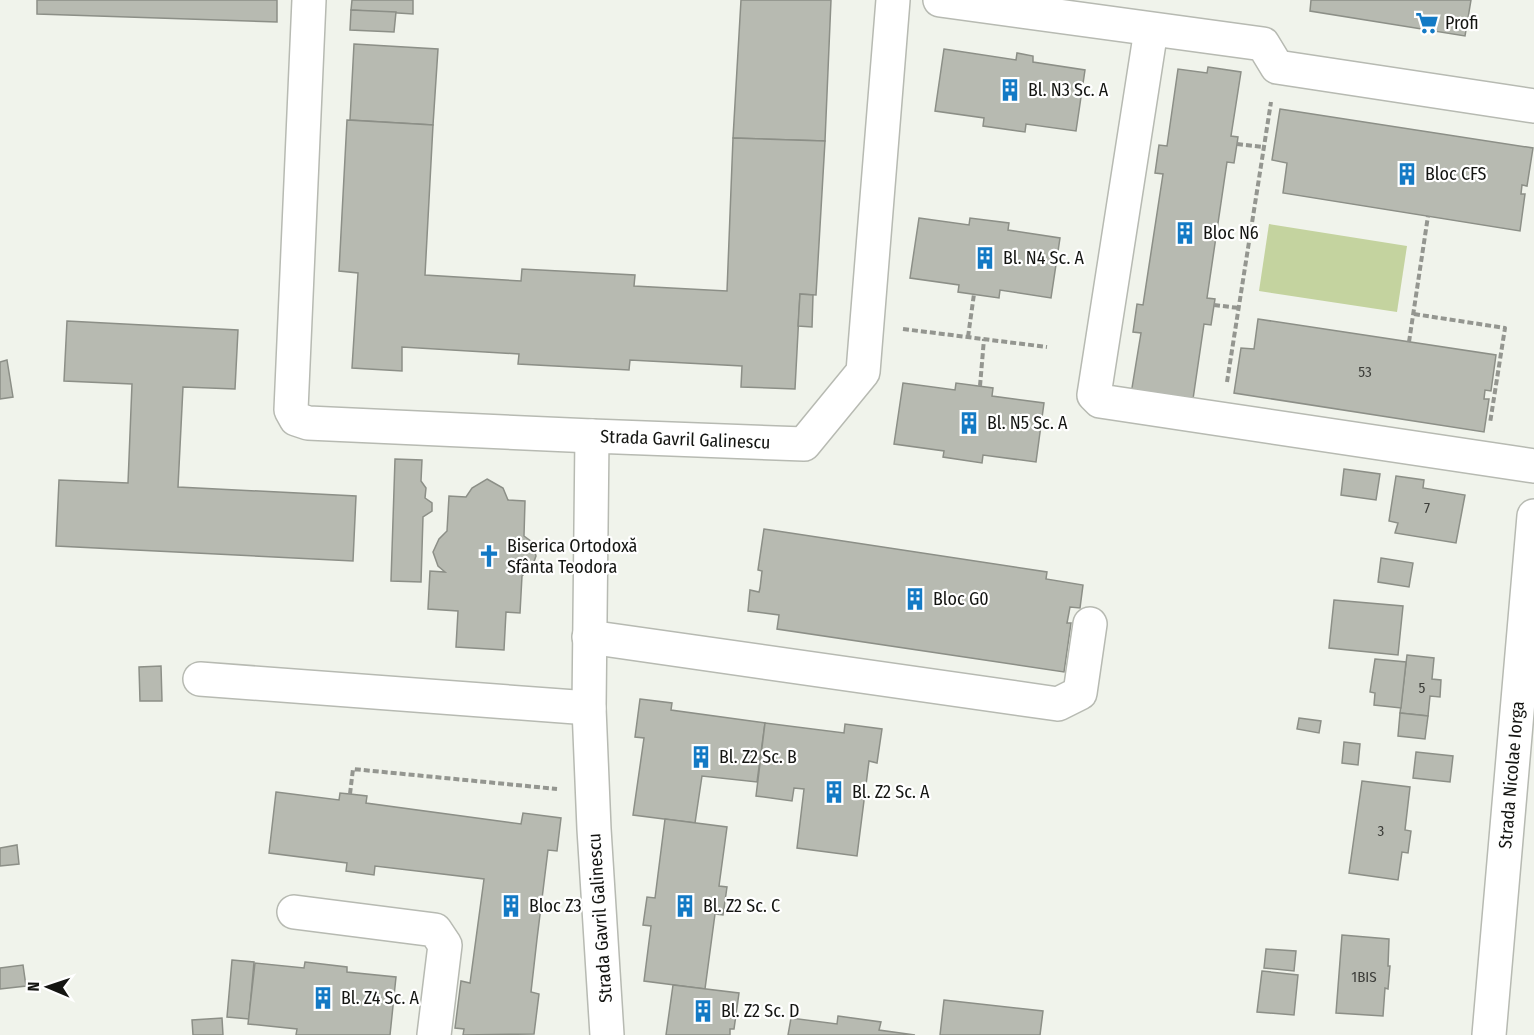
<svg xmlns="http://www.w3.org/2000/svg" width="1534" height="1035" font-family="'Fira Sans Condensed',sans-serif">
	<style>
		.green { fill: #c4d39f }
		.building { fill: #b7bab1; stroke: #8c8f87; stroke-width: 1.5 }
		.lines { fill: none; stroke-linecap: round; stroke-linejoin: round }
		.minor-casing { stroke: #b7bab2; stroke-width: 36 }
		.path { stroke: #949690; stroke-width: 4; stroke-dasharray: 6 3; stroke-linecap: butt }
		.minor { stroke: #fff; stroke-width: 33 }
		.labels { text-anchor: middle; stroke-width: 4.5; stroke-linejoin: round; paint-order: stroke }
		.number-label { font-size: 15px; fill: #3d3e3a }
		.poi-label { font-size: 18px; fill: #141512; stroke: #fff; text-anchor: start }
		.street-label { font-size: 18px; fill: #141512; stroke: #fff }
	</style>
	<rect width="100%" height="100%" fill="#f0f3eb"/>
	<path class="green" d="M1269 224 1407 246 1397 312 1259 291Z"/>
	<g class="building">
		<path d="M37 0H277V22L37 14Z"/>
		<path d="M352 0H413V14L351 10Z"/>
		<path d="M741 0H831L825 141 733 138Z"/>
		<path d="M1311 0H1471L1465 36 1310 11Z"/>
		<path d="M351 10 396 12 394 32 350 30Z"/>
		<path d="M354 44 438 49 433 125 350 120Z"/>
		<path d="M944 49 1016 60 1017 53 1033 56V62L1085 70 1076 131 1026 124 1025 132 983 126 984 118 935 111Z"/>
		<path d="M1208 67 1241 72 1231 136 1238 137 1237 144 1234 163 1227 162 1207 298 1215 299 1211 325 1204 324 1193 399 1131 394 1141 333 1133 332 1137 304 1143 305 1163 174 1155 173 1159 145 1167 146 1178 69 1207 73Z"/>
		<path d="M1280 109 1533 148 1527 186 1522 185 1521 194H1525L1520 231 1283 193 1287 163 1272 160Z"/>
		<path d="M347 120 433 125 425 275 521 281 522 269 635 275 634 286 727 291 733 138 825 141 816 295 800 294 795 389 741 387 742 366 630 360 629 370 518 364 519 354 402 347V371L352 368 358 273 339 271Z"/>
		<path d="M919 218 969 225 970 218 1009 223 1008 230 1060 238 1051 298 1000 290 999 298 958 292 959 285 910 278Z"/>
		<path d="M800 294 813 295 812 327 798 326Z"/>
		<path d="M1258 319 1496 355 1491 391 1485 390 1484 399H1489L1484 432 1234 393 1241 348 1254 349Z"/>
		<path d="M67 321 238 330 235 389 183 387 178 487 356 496 353 561 56 546 59 480 128 483 132 384 64 381Z"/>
		<path d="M7 360 13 397 0 399V362Z"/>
		<path d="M903 383 955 390 956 383 993 388 992 396 1044 403 1036 462 983 455 982 463 943 457 944 451 894 444Z"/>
		<path d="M395 459 422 460 421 481 426 488 425 498 432 503V511L423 517 421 582 391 581Z"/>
		<path d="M1344 469 1380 474 1376 500 1341 495Z"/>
		<path d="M1396 476 1424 480 1423 488 1465 495 1456 543 1395 533 1398 523 1389 521Z"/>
		<path d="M487 479 503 488 508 500 525 501 524 536 532 542 536 556 532 567 522 576 520 613 506 612 504 650 456 647 458 611 428 609 430 571 445 572 438 566 433 552 439 539 447 531 449 496 466 497 472 488Z"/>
		<path d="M764 529 1047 572 1046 579 1083 585 1080 608 1070 607 1067 623H1071L1064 672 777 629 779 615 748 611 750 590 759 592 760 588 762 571 758 570Z"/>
		<path d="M1381 558 1413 563 1409 587 1378 582Z"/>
		<path d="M1334 600 1403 606 1398 655 1329 648Z"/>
		<path d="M1407 655 1434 658 1432 679 1441 680 1440 697 1430 696 1428 716 1400 713Z"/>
		<path d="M1375 659 1406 662 1401 708 1374 705 1375 693 1370 692Z"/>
		<path d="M161 666 162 701H140L139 667Z"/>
		<path d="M640 699 672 703 671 710 765 723 757 782 702 776 695 823 633 815 644 738 635 737Z"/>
		<path d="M1400 713 1428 716 1425 739 1398 736Z"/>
		<path d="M1299 718 1321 721 1319 733 1297 729Z"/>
		<path d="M765 723 844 733 845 724 882 729 877 763 869 761 857 856 797 848 804 789 794 788 792 801 756 796Z"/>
		<path d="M1344 742 1360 744 1358 765 1342 763Z"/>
		<path d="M1416 752 1453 756 1450 782 1413 778Z"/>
		<path d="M1362 781 1410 787 1405 830 1411 831 1408 853 1402 852 1398 880 1349 873Z"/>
		<path d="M276 792 339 800 340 793 350 794 367 796 366 803 521 824 523 813 561 818 557 851 548 850 537 939 531 992 539 994 534 1034 463 1035 464 1029 455 1028 461 981 470 983 484 879 375 866 374 875 346 871 347 863 269 853Z"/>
		<path d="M665 819 727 827 719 886 727 887 723 915 715 914 705 989 644 981 651 926 643 925 647 897 655 898Z"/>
		<path d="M17 845 19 864 0 866V848Z"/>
		<path d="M1342 935 1389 939 1388 966H1390L1388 989 1385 988 1383 1016 1336 1013Z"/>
		<path d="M1266 949 1296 951 1294 971 1264 968Z"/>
		<path d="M232 960 254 962 249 1019 227 1017Z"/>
		<path d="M305 962 347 967V972L396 977 390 1035H296L297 1029 248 1024 255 963 304 968Z"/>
		<path d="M23 965 26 986 0 989V968Z"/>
		<path d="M1262 971 1298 975 1294 1015 1257 1012Z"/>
		<path d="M673 985 739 993 734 1029H730V1035H666Z"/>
		<path d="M944 1000 1043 1011 1040 1035H940Z"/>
		<path d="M838 1016 881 1022 879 1030 915 1035H788L791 1018 837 1024Z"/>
		<path d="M222 1018 223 1035H193L192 1020Z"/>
	</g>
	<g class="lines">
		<g class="minor-casing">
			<g id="minor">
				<path d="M309 0 291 410 296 419 308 423 592 436"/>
				<path d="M940 0 1263 44 1277 67 1534 106"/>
				<path d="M1151 30 1094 395 1100 401 1534 466"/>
				<path d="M589 637 1058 704 1080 693 1090 624"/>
				<path d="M200 679 589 708"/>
				<path d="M294 912 435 930 445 945 434 1035"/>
				<path id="s1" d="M607 1035 594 829 589 708 592 436 804 444 863 372 893 0"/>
				<path id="s2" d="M1489 1035 1534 516"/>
			</g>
		</g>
		<g class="path">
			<path d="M1237 144 1264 147"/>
			<path d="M1214 305 1239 308"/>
			<path d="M1414 314 1505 328 1490 423"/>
			<path d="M903 329 1047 347"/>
			<path d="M968 337 974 294"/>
			<path d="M1409 342 1428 216"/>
			<path d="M1227 382 1271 102"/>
			<path d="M980 386 984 339"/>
			<path d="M350 794 353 769 557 789"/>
		</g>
		<use href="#minor" class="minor"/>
	</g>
	<defs>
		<g id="supermarket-bare" transform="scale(1.8)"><path d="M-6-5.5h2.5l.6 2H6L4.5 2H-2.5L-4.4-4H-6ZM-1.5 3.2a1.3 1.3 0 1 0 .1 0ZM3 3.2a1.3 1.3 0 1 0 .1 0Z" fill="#137ac5" stroke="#fff" stroke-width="2.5" paint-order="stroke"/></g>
		<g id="building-bare" transform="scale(1.8)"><path d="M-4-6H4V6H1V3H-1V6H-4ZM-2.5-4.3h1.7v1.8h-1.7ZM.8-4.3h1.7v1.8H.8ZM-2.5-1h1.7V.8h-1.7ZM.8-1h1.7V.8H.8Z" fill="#137ac5" stroke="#fff" stroke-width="2.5" paint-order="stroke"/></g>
		<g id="church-bare" transform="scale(1.8)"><path d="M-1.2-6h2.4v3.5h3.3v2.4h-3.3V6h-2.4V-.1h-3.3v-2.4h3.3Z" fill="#137ac5" stroke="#fff" stroke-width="2.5" paint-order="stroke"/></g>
	</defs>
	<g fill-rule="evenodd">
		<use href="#supermarket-bare" x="1427" y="23"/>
		<use href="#building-bare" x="1010" y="90"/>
		<use href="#building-bare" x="1407" y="174"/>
		<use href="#building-bare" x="1185" y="233"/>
		<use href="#building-bare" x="985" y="258"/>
		<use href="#building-bare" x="969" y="423"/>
		<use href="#church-bare" x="489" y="556"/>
		<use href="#building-bare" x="915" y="599"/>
		<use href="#building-bare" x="701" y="757"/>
		<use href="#building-bare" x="834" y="792"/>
		<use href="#building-bare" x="511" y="906"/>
		<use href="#building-bare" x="685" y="906"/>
		<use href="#building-bare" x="323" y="998"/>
		<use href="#building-bare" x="703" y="1011"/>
	</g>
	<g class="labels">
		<g class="number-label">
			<text x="1365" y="377">53</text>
			<text x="1427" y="513">7</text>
			<text x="1422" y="693">5</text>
			<text x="1381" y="836">3</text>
			<text x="1364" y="982">1BIS</text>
		</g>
		<g class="poi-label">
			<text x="1445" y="29">Profi</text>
			<text x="1028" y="96">Bl. N3 Sc. A</text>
			<text x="1425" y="180">Bloc CFS</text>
			<text x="1203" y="239">Bloc N6</text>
			<text x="1003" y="264">Bl. N4 Sc. A</text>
			<text x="987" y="429">Bl. N5 Sc. A</text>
			<text x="507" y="552">Biserica Ortodoxă<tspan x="507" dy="21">Sfânta Teodora</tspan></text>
			<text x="933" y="605">Bloc G0</text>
			<text x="719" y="763">Bl. Z2 Sc. B</text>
			<text x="852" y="798">Bl. Z2 Sc. A</text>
			<text x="529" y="912">Bloc Z3</text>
			<text x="703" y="912">Bl. Z2 Sc. C</text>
			<text x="341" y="1004">Bl. Z4 Sc. A</text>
			<text x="721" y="1017">Bl. Z2 Sc. D</text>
		</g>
		<g class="street-label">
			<text dy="6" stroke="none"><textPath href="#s1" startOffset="693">Strada Gavril Galinescu</textPath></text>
			<text dy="6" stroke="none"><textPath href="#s2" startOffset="261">Strada Nicolae Iorga</textPath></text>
			<text transform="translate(600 918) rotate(-94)" y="6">Strada Gavril Galinescu</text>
		</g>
	</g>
	<g transform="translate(48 987) rotate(272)" stroke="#ffffff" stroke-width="4.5" paint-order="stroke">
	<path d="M0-4.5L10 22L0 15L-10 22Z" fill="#141512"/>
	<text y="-9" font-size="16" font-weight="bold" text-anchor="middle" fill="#141512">N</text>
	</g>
</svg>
